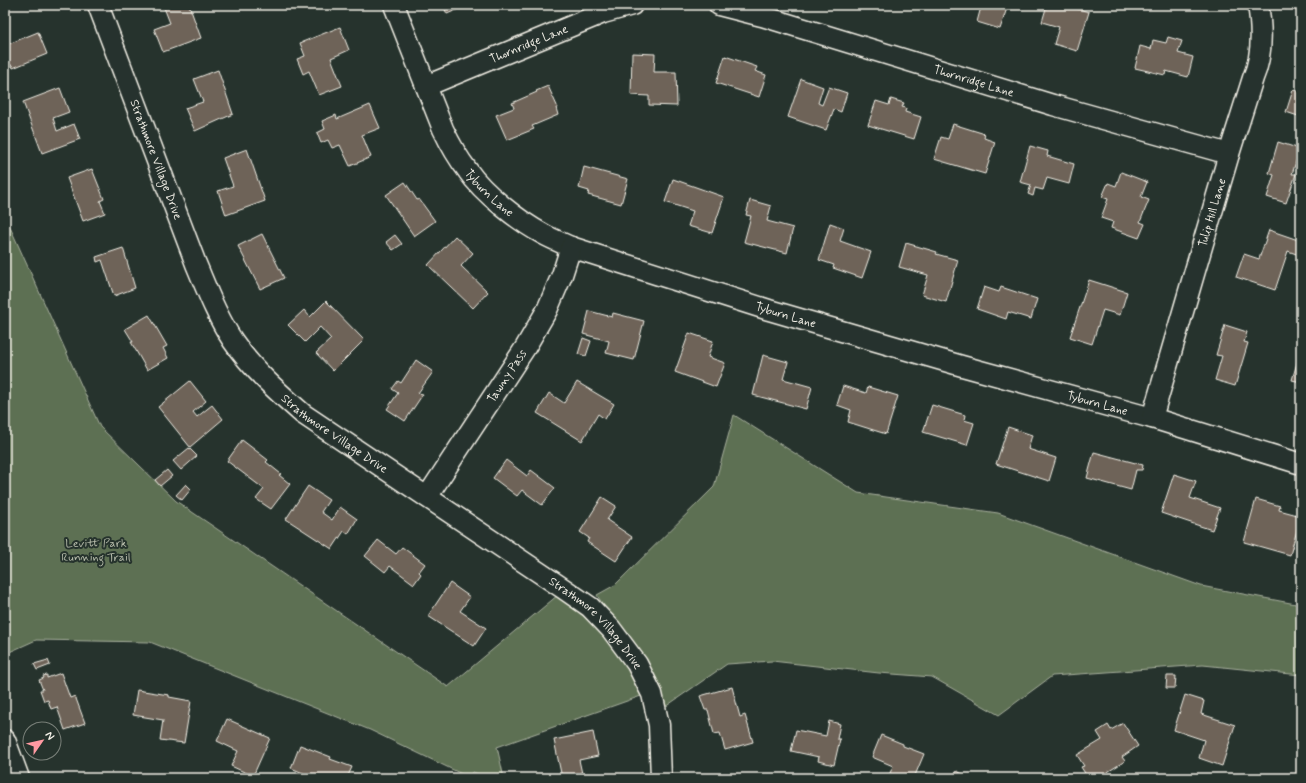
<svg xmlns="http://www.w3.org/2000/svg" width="1306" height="783" font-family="Mynerve,sans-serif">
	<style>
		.green { fill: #5d7053; stroke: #a8b09e }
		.building { fill: #6e6358; stroke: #f4f1e8 }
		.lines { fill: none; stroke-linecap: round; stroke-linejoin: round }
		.minor-casing { stroke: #f4f1e8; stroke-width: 23 }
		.minor { stroke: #26332d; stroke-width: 20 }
		.labels { text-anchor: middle; stroke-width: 4; stroke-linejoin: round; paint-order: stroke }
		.street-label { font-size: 12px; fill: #f4f1e8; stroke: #26332d }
		.park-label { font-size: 12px; fill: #b8bdac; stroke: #26332d }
	</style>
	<rect width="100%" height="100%" fill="#26332d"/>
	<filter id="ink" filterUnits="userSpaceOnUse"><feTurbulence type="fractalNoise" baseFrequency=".025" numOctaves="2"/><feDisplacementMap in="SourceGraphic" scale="8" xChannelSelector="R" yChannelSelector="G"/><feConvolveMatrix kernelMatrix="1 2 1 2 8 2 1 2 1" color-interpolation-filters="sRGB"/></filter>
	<g filter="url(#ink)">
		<g class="green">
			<path d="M5 216 100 427 176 501 448 687 558 595 614 642 641 696 497 747 504 778H488L473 772 470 778 370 730 150 642 36 640 5 654Z"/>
			<path d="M734 415 858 493 998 513 1201 586 1301 605V675L1203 665 1052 676 999 715 932 677 879 673 772 661 727 664 665 707 597 595 615 585 714 487Z"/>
		</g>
		<g class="building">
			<path d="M163 5H189L201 38 163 52 154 29 170 23Z"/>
			<path d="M302 5H314L303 9Z"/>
			<path d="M443 5H468L447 14Z"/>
			<path d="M973 5H1008L1000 29 977 22 981 7Z"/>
			<path d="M1047 5H1068V6L1089 12 1077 51 1054 44 1059 27 1042 22Z"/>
			<path d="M340 27 349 50 331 58 342 86 319 95 309 71 303 74 297 59 305 56 300 43Z"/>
			<path d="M38 32 47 54 13 68 12 65 5 67V42L6 45Z"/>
			<path d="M1168 37 1182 41 1178 53 1193 57 1188 77 1166 71 1165 75 1135 68 1140 46 1151 49 1153 40 1166 43Z"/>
			<path d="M632 53 655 54 654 72H676L677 106 649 105V96L631 95Z"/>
			<path d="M725 56 757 67 755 71 766 75 759 97 716 83Z"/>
			<path d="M218 70 233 114 195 131 185 108 203 102 194 79Z"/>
			<path d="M801 79 823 87 818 103 822 105 829 87 847 93 841 112 834 109 826 130 788 117Z"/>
			<path d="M548 86 558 108H556L558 115 532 126 534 129 507 140 496 115 514 108 512 103 537 92 536 91Z"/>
			<path d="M60 88 69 112 53 118 57 131 74 124 80 139 42 153 23 102Z"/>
			<path d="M1293 90 1301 92V117L1286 112Z"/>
			<path d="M891 99 904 103 902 107 906 108 905 112 921 117 914 139 868 125 876 101 889 105Z"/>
			<path d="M370 105 380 128 362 135 371 157 350 166 340 145 332 148 328 140 321 143 317 133 325 129 322 121 336 115 337 119Z"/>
			<path d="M953 124 985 134 984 138 995 142 985 174 934 159 941 137 948 139Z"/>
			<path d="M1278 142 1300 149 1292 174H1296L1286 203 1267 197 1274 175 1269 173Z"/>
			<path d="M1030 146 1048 151 1047 156 1074 164 1069 184 1047 178 1043 190 1035 188 1033 196 1028 194 1031 185 1020 182Z"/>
			<path d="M247 149 265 201 226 215 218 191 233 186 223 158Z"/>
			<path d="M584 167 628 179 621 204 588 195 589 191 579 188Z"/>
			<path d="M92 169 104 199 100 201 105 213 83 221 67 178Z"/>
			<path d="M1121 172 1147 182 1141 197 1149 200 1140 222 1145 224 1139 238 1111 228 1113 222 1101 218 1108 199 1102 197 1108 183 1116 186Z"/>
			<path d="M673 179 724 197 712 233 688 226 693 211 665 202Z"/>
			<path d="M405 182 417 200 419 199 435 221 414 236 386 195Z"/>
			<path d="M750 200 771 206 767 221 793 228 787 253 744 242 751 216 746 215Z"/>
			<path d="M830 223 844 228 840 241 871 252 862 278 833 268 834 265 819 260Z"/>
			<path d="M1269 230 1301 241V250L1299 255 1288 251 1275 290 1236 277 1244 254 1259 259Z"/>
			<path d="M262 234 284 278 260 289 238 246Z"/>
			<path d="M395 235 402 244 393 250 386 242Z"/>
			<path d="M455 236 473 253 461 266 488 292 473 308 428 265Z"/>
			<path d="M906 243 937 252 936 254 958 260 946 302 922 295 928 275 899 267Z"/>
			<path d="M123 248 135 288 114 296 102 260 97 262 96 257Z"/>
			<path d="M1089 280 1127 292 1120 315 1103 310 1092 344 1070 337Z"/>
			<path d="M984 287 999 292 1001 287 1037 299 1031 319 1008 312 1006 319 977 309Z"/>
			<path d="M326 301 364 340 333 371 316 353 331 339 320 327 305 342 288 325 304 310 310 317Z"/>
			<path d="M589 311 612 317 613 313 644 321 634 360 606 353 609 341 583 334Z"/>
			<path d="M149 315 167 346 163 348 168 358 147 370 131 342H133L125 329Z"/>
			<path d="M1225 325 1247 332 1244 342 1248 343 1235 386 1215 380 1222 356 1216 355Z"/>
			<path d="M689 333 713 341 708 357 725 363 716 387 675 372Z"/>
			<path d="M583 338 591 341 586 356 578 354Z"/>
			<path d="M763 355 788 362 783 379 812 387 806 409 753 395Z"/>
			<path d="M1299 356 1301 357V382L1292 380Z"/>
			<path d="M416 360 433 372 418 393 423 394 405 421 387 409 398 393 392 389 398 381 401 383Z"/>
			<path d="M190 381 206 401 193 412 197 417 212 405 223 419 190 447 158 407Z"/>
			<path d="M577 382 614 404 605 419 598 414 582 441 537 413 549 393 564 403Z"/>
			<path d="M843 386 866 393 868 387 898 396 886 434 848 422 851 410 837 405Z"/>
			<path d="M932 405 965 415 964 420 974 423 967 445 923 432Z"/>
			<path d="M1008 427 1032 435 1028 449 1056 458 1049 481 996 464Z"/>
			<path d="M242 440 268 460 266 462 281 474 279 475 290 484 271 509 256 499 264 489 227 461Z"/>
			<path d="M189 448 197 456 181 470 173 461Z"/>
			<path d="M1094 452 1143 465 1142 470H1136L1131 490 1087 478Z"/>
			<path d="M506 460 527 476 531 470 555 488 542 505 522 490 517 496 493 478Z"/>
			<path d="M167 470 172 476 160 486 155 480Z"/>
			<path d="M1174 474 1196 481 1190 498 1220 508 1212 530 1161 513Z"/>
			<path d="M186 484 191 489 182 500 176 495Z"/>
			<path d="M308 486 329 500 321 512 332 520 340 507 357 519 348 534 344 531 332 549 286 519Z"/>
			<path d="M602 497 616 506 607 520 632 537 616 561 587 542 589 538 580 532Z"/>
			<path d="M1256 499 1280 506 1279 510 1301 516 1290 555 1244 542Z"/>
			<path d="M378 540 396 554 402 547 425 564 419 572 421 574 414 584 390 566 385 572 365 556Z"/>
			<path d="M450 583 470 597 460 611 486 628 474 646 428 616Z"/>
			<path d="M48 660 50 665 37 670 34 664Z"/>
			<path d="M61 673 70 698 75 696 85 723 65 730 57 707 51 709 48 700 44 701 40 690H43L39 680 44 678 43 676 47 675V678Z"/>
			<path d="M1167 676H1176L1175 688H1166Z"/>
			<path d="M732 687 740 717 745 715 753 742 725 750 720 733 714 734 708 710H705L700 696Z"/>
			<path d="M137 690 169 695V697L191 701 184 743 160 740 163 720 133 715Z"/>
			<path d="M1185 695 1204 701 1201 714 1235 725 1222 766 1199 758 1204 740 1174 730Z"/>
			<path d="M227 719 270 738 253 776 231 766 238 751 217 741Z"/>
			<path d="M829 721 840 724 837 739H840L834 765 818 761 819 757 791 751 796 730 826 736Z"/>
			<path d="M1123 723 1138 746 1122 757 1125 761 1098 778H1088L1081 767 1084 766 1077 755 1102 740 1097 732 1108 725 1111 730Z"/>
			<path d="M593 732 598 756 579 760 583 778H562L554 740Z"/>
			<path d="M881 735 903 744V746L924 754 914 778H888L893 766 872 757Z"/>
			<path d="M300 745 331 757 330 759 352 767 347 778H315L291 768Z"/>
			<path d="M957 771 970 778H953Z"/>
			<path d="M378 773 390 777V778H376Z"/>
		</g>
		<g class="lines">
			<g class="minor-casing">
				<g id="minor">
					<path id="s1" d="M98 5 196 264C207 290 217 317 233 341 252 369 278 392 303 414L564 589 590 607 611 629 637 664 652 694 659 725 661 778"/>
					<path id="s2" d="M394 5 443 129C450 144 458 158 468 171 483 193 520 222 543 234 552 239 562 243 571 247L769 310 962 366 1152 418 1301 464"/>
					<path id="s3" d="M719 5 762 16 1053 105 1229 154"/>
					<path id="s4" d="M426 86 603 13 632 5"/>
					<path id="s5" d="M1152 418 1229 154 1253 78C1263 55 1262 29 1258 5"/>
					<path id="s6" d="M427 497 525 348 547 310 562 275 571 247"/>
					<path d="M5 740 19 778"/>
				</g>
			</g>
			<use href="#minor" class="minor"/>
		</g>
	</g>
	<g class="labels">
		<g class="street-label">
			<text dy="4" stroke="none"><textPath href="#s4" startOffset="111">Thornridge Lane</textPath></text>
			<text dy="4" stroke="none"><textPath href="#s3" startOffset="266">Thornridge Lane</textPath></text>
			<text dy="4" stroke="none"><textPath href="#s1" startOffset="165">Strathmore Village Drive</textPath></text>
			<text dy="4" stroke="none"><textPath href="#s2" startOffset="213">Tyburn Lane</textPath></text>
			<text dy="4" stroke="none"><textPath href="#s5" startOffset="214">Tulip Hill Lane</textPath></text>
			<text dy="4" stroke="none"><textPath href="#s2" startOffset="537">Tyburn Lane</textPath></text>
			<text dy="4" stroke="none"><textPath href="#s6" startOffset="145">Tawny Pass</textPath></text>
			<text dy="4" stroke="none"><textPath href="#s2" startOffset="861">Tyburn Lane</textPath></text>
			<text dy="4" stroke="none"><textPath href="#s1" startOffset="501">Strathmore Village Drive</textPath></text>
			<text dy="4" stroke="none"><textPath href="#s1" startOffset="825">Strathmore Village Drive</textPath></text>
		</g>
		<g class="park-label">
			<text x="96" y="547">Levitt Park<tspan x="96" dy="14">Running Trail</tspan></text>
		</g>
	</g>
	<rect width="1306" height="783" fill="none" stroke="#26332d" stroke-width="20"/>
	<rect x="10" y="10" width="1286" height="763" fill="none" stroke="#f4f1e8" stroke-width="1.5" filter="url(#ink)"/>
	<g transform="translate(42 741) rotate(56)"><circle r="19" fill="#26332d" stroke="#787f78"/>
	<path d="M0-3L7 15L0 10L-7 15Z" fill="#ff9aa2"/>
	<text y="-6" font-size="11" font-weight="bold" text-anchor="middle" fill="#f4f1e8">N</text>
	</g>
</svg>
